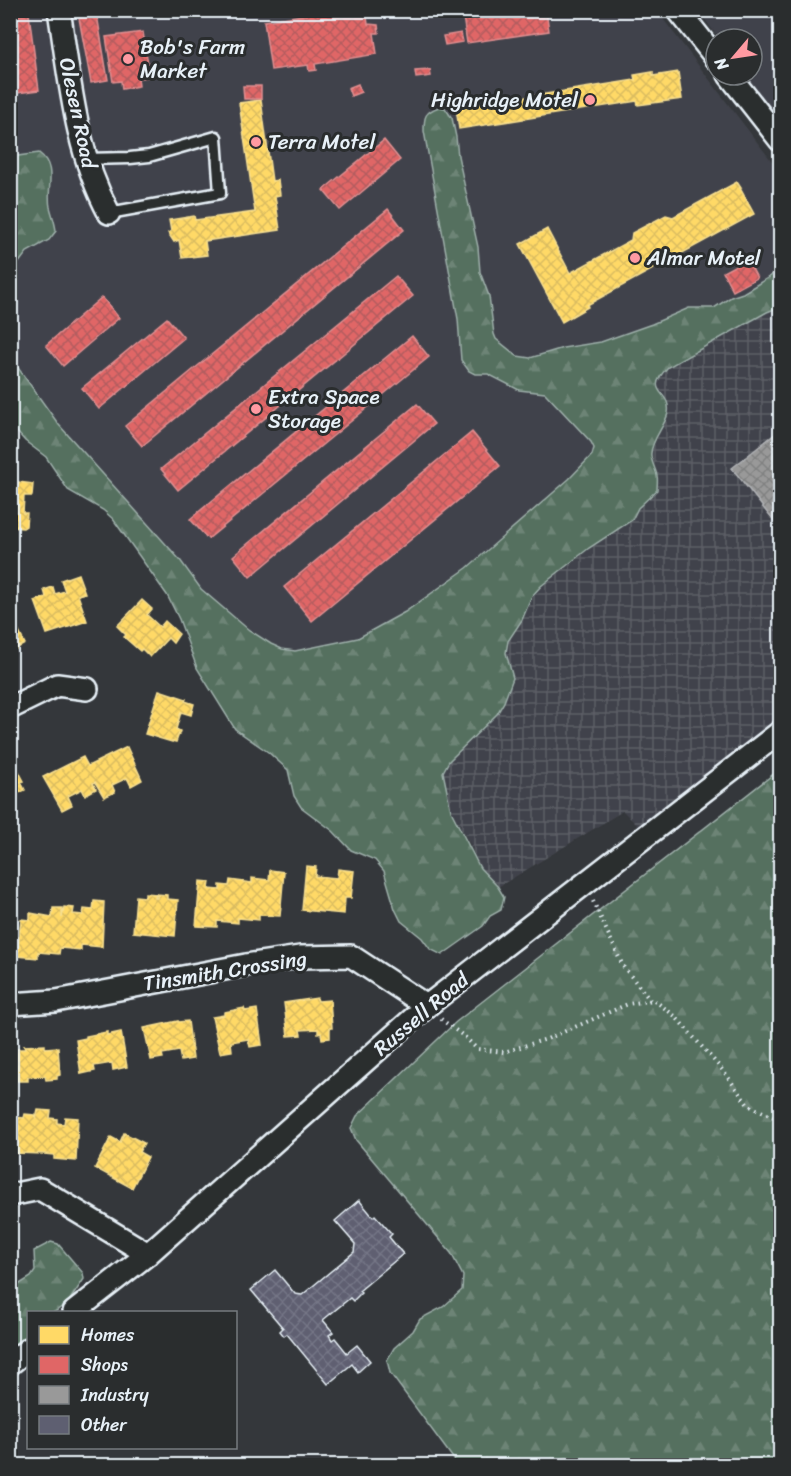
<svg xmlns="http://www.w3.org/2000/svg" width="791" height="1476" font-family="Sriracha,sans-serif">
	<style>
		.built { fill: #41434b }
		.industrial { fill: url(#industrial-grid) }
		.forest { fill: url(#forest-firs); stroke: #9eb0ab; stroke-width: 1.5 }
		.homes { fill: url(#homes-cross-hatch); stroke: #f8e092; stroke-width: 1.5 }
		.shops { fill: url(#shops-cross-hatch); stroke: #e29092; stroke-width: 1.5 }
		.industry { fill: url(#industry-cross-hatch); stroke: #b1b3b6; stroke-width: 1.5 }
		.building { fill: url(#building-cross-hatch); stroke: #e8f1f8; stroke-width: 1.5 }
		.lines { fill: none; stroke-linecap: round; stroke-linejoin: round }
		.lane-casing { stroke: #e8f1f8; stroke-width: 15 }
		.street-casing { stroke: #e8f1f8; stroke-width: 26 }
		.path { stroke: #e8f1f8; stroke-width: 4; stroke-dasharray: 1.5 4.5; stroke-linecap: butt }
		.lane { stroke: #2a2d2e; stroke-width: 10 }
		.street { stroke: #2a2d2e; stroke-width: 21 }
		.poi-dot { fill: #ff9aa2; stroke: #2a2d2e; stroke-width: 2 }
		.labels { text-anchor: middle; stroke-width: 6; stroke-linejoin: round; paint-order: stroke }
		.poi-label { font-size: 21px; fill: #e8f1f8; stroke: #2a2d2e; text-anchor: start }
		.street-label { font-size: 21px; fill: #e8f1f8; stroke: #2a2d2e }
	</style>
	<defs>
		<pattern id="industrial-grid" width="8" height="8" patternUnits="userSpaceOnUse" patternTransform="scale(1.5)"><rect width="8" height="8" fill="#41434b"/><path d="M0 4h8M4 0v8" fill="none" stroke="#5c5f66"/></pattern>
		<pattern id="forest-firs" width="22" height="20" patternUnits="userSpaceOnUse" patternTransform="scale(1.5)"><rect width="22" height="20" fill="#556f5e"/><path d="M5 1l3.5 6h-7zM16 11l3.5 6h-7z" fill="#6d8476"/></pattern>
		<pattern id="homes-cross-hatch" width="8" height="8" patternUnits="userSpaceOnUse" patternTransform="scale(1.5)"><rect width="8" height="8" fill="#ffd966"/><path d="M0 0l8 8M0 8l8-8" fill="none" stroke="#dabc60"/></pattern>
		<pattern id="shops-cross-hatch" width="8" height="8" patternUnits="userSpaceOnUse" patternTransform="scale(1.5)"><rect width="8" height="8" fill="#e06666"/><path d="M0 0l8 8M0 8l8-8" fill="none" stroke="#b25d5e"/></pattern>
		<pattern id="industry-cross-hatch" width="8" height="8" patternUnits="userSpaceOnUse" patternTransform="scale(1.5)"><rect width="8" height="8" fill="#999"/><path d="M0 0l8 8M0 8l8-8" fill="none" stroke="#808181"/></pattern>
		<pattern id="building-cross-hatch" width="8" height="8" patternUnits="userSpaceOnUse" patternTransform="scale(1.5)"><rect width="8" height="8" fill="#5e5f71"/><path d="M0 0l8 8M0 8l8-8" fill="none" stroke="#757686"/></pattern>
	</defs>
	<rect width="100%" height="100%" fill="#34373b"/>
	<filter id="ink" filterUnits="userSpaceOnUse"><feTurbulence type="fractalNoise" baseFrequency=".0167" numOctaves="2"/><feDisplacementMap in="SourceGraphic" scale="12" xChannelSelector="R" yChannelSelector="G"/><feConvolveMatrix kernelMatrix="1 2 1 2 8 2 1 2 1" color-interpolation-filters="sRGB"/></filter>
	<g filter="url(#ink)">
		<g class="built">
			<path d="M11 11H657L780 172V263L771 276 743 293 731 297 714 308H689L652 324 601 342 563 348 529 358 517 356 496 339 494 334 489 296 480 272 478 247 458 156 456 137 424 131 458 319 461 360 475 374H488L519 390 545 392 591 442 594 448 592 455 569 479 467 568 405 612 358 638 295 651 282 649 249 630 201 589 180 560 59 425 11 358V273L27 252 53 236 54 218 49 206 51 181 39 153 11 157Z"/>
			<path d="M699 11H780V122L745 75H752V39H719Z"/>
		</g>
		<path class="industrial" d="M780 307V717L639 827 623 811 498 887 480 868 470 844 451 811 443 772 449 761 497 714 504 702 513 678 506 653 508 641 522 620 532 596 541 586 589 548 632 520 638 508 657 490 658 477 651 453 668 411 665 399 657 388 656 382 659 376 667 367 767 312Z"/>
		<g class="forest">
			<path d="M439 107 445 108 452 118 456 137 458 156 478 247 480 272 489 296 494 334 496 339 517 356 530 358 563 348 601 342 652 324 689 308H714L731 297 743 293 771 276 780 263V307L767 312 668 367C642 394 672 390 668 413 665 426 652 439 651 453 650 460 656 469 657 476 658 480 657 485 657 490L638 508 632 520 589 548 541 586 532 596 522 620 508 641 506 653 513 678 504 702 497 714 449 761 443 772 451 811 480 868 498 887 504 897 501 910 490 916 483 926 442 955 430 949 422 938 401 921 395 909 384 871 375 860 351 850 333 831 301 807 294 796 288 770 268 752 235 729 197 668 179 619 167 595 113 519 103 510 68 490 46 457 25 441 10 424 11 358 59 425 180 560 201 589 249 630 271 644 282 649 295 651 358 638 405 612 467 568 569 479 592 455 594 448 591 442 545 393 519 390 488 374H475L469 371 461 360 458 319 424 131C424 116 425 112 439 107Z"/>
			<path d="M39 153C58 167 46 189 50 207 52 215 55 222 56 231L49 240 27 252 11 273V157Z"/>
			<path d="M780 769V1465L582 1466 567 1458 528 1463 502 1462 497 1465H458L390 1373 387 1360 394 1348 413 1331 420 1319 443 1307 462 1290 463 1276 451 1253 356 1140 351 1128 357 1116 456 1022Z"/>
			<path d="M51 1242 58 1244 83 1273 84 1279 70 1300 55 1312H28V1336L11 1352 10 1290 31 1277 35 1271 34 1251Z"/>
		</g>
		<g class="homes">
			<path d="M653 72V76L678 72 682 99 638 105 637 101 459 129 456 108 635 80 634 75Z"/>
			<path d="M261 100 272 181 278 180 280 195 275 196 280 230 205 241 207 255 182 258 179 240 174 242 168 233 171 231 169 220 194 216 195 220 255 212 239 103Z"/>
			<path d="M737 182 741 188H740L754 214 587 305 588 307 562 322 520 244 547 229 570 273 631 240 632 233 666 215 673 217Z"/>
			<path d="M10 481 33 484 32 496H24L23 513H27L26 526 23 528 10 527Z"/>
			<path d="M78 574 85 593 78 595 87 621 47 634 35 601 46 597 44 590 53 587 55 594 65 591 61 580Z"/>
			<path d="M142 600 152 609 147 615 160 627 165 621 179 634 173 643 168 638 150 657 142 649 140 651 124 637 126 635 117 626Z"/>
			<path d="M10 614 25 644 10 652Z"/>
			<path d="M159 690 186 699 185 701 194 704 191 715 181 712 176 729 180 731 176 742 172 741V742L145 734Z"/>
			<path d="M127 747 142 780 131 786 127 778 112 785 115 792 104 797 95 782 93 783 96 789 85 795 82 789 68 796 72 805 62 810 43 777 83 757 88 766Z"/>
			<path d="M10 755 24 781 21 782 25 790 15 795 10 787Z"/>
			<path d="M306 866 316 867 315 876 337 878 338 869 354 871 351 898H345L344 914 302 910Z"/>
			<path d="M270 870 284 872 280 916 259 915V920L238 918V923L217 921V927L196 926 200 881 210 882 209 889 220 890V885L229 886 230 880 252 883V878L269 880Z"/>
			<path d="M145 893 156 894 155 898H157V894L167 895V899L178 900 175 936 133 932 136 896 145 897Z"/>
			<path d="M94 901 104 902 102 947 81 945V950L60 948 59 954 38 952V958L17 956 21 919 30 920V913L52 917 53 908H62V918L64 907 74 908 73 914 83 915 84 909 93 910Z"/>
			<path d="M317 998 318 1001 330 1000 332 1028H330V1038L322 1039 321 1033 318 1034V1029L300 1030 301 1035 288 1036 284 1003Z"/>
			<path d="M244 1008 245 1011 257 1009 262 1045 250 1047 248 1039 231 1042 232 1051 220 1053 212 1017 224 1015V1012Z"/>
			<path d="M178 1021V1022L188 1021 193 1059 181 1061 179 1051 162 1054 163 1058 151 1060 144 1028Z"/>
			<path d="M107 1032V1035L121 1032 127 1067 113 1070 112 1063 94 1066 95 1071 81 1074 76 1040 86 1038V1036Z"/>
			<path d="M45 1045V1048L58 1047 60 1075 57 1076V1079L46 1080 45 1076 28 1077V1081H16L15 1080 10 1082V1052H14V1049H25L24 1046Z"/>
			<path d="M10 1109H16V1119V1117L24 1118 25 1114 35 1115 36 1119 38 1110 51 1111 50 1118 57 1119V1123L64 1124 65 1117 78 1118 76 1161 54 1159V1155L44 1154 13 1153V1155H10Z"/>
			<path d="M124 1133 144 1143 139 1152 148 1157 132 1188 95 1168 111 1137 120 1142Z"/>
		</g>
		<g class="shops">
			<path d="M333 10H366L368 24 378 25 379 33H374L377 54 315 64 316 70 309 71 308 65 271 70 264 21Z"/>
			<path d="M462 10H546L549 31 467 43Z"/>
			<path d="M29 14 39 90 10 94V16Z"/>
			<path d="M97 15 108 80 91 83 79 18Z"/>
			<path d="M143 32 150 77 138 78 139 86 122 89 121 81 113 82 106 37Z"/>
			<path d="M461 33 463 42 445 45 443 36Z"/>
			<path d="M430 70 431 76 416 78 415 71Z"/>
			<path d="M358 84 361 92 351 96 348 88Z"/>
			<path d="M243 86H261V99H244Z"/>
			<path d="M384 140 400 160 340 210 323 190Z"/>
			<path d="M388 209 404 230 142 446 125 426Z"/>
			<path d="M747 259 757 278 733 291 723 272Z"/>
			<path d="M396 276 413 296 178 490 161 469Z"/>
			<path d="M102 297 119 318 63 366 46 345Z"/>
			<path d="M167 318 184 338 99 409 82 388Z"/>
			<path d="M412 336 429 357 208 539 190 519Z"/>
			<path d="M417 404 434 424 250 577 233 556Z"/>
			<path d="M472 432 500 466 312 621 284 587Z"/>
		</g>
		<path class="industry" d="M780 430V529L732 468Z"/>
		<path class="building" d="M359 1200 373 1217 375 1215 392 1234 389 1237 403 1254 359 1291 361 1293 353 1301 350 1298 323 1320 333 1332 329 1335 332 1340 335 1338 347 1353 357 1345 370 1361 358 1372 352 1364 328 1384 287 1334 284 1336 280 1331 283 1328 251 1290 275 1270 295 1294 302 1295 354 1252 355 1244 335 1221Z"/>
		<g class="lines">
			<g class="lane-casing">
				<path id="lane" d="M85 159 130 158 149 156 216 137 220 193 109 213"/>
			</g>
			<g class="street-casing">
				<g id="street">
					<path d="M59 10C70 80 75 150 109 213"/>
					<path d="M678 10 716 58"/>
					<path d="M729 75 780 140"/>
					<path d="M10 708 57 685 87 689"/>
					<path d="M10 1004 56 1001 246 965 300 957 351 956 427 1006"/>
					<path d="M10 1195 40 1189 148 1254"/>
					<path d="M74 1312 148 1254 427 1006 780 732"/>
					<path d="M10 1364 28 1349"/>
				</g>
			</g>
			<g class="path">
				<path d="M593 901 623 966 650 1000"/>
				<path d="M441 1019 466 1038 477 1049 504 1052 547 1039 628 1004 654 1000 675 1016 725 1073 748 1105 780 1120"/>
			</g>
			<use href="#lane" class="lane"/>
			<use href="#street" class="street"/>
		</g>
	</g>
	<g class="poi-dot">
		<circle cx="128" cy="59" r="6"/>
		<circle cx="590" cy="100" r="6"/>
		<circle cx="256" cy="142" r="6"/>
		<circle cx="635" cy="258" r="6"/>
		<circle cx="256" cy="409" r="6"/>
	</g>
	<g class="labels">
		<g class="poi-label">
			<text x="140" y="54">Bob's Farm<tspan x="140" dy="24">Market</tspan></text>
			<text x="578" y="107" text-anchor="end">Highridge Motel</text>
			<text x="268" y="149">Terra Motel</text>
			<text x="647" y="265">Almar Motel</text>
			<text x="268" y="404">Extra Space<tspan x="268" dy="24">Storage</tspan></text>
		</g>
		<g class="street-label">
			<text transform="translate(78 113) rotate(78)" y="7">Olesen Road</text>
			<text transform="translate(225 971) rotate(-9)" y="7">Tinsmith Crossing</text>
			<text transform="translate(421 1014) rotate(-40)" y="7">Russell Road</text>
		</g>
	</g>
	<rect width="791" height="1476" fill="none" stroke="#2a2d2e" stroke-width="36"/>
	<rect x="18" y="18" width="755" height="1440" fill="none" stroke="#e8f1f8" stroke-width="2" filter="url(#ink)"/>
	<rect x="27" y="1311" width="210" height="138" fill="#2a2d2e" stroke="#767b7f" stroke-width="1.5"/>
	<rect x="39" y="1326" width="30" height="18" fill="#ffd966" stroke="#767b7f" stroke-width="1.5"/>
	<text x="81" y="1341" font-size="18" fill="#e8f1f8">Homes</text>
	<rect x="39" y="1356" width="30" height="18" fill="#e06666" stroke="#767b7f" stroke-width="1.5"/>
	<text x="81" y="1371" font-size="18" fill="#e8f1f8">Shops</text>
	<rect x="39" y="1386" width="30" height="18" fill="#999999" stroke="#767b7f" stroke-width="1.5"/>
	<text x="81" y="1401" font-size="18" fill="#e8f1f8">Industry</text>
	<rect x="39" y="1416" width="30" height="18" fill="#5e5f71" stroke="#767b7f" stroke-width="1.5"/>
	<text x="81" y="1431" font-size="18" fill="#e8f1f8">Other</text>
	<g transform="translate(734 57) rotate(241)"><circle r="28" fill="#2a2d2e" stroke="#767b7f" stroke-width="1.5"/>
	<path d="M0-4.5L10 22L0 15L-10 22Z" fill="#ff9aa2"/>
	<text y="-9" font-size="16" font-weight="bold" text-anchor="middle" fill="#e8f1f8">N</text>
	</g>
</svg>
